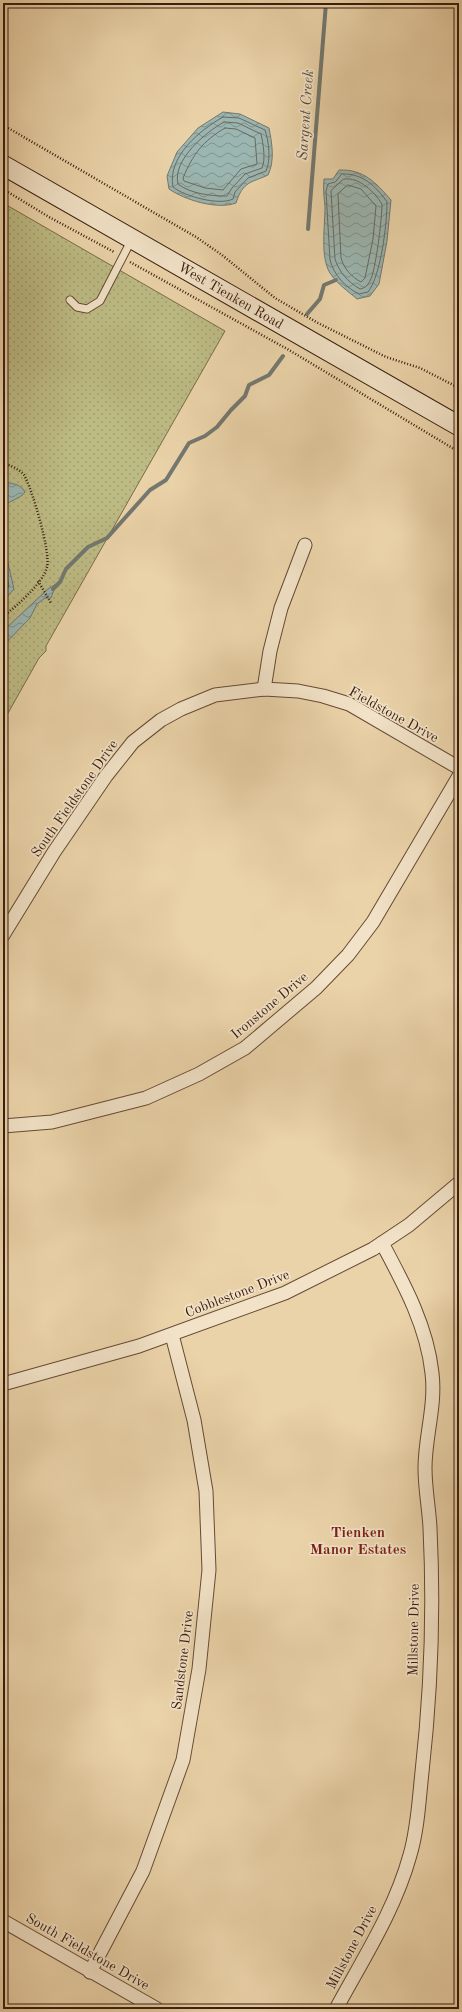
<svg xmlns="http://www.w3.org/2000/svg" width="462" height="2012" font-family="'Old Standard TT',serif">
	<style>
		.grass { fill: url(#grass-dots); stroke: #7a6c49 }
		.water { fill: url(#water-waves); stroke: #737870 }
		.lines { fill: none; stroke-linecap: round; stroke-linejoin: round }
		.shore { stroke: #6a6960; stroke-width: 1 }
		.stream { stroke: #737870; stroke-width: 4 }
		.lane-casing { stroke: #654a35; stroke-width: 9 }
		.street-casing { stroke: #654a35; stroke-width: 15 }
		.secondary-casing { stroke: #381c0e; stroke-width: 21 }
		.path { stroke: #381c0e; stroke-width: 2.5; stroke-dasharray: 1 2; stroke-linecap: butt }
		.lane { stroke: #f2e2c7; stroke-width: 7 }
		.street { stroke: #f2e2c7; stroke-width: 13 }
		.secondary { stroke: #f2e2c7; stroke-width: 19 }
		.labels { text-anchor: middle; stroke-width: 3.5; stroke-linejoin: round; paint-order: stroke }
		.street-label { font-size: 14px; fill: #381c0e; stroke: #f2e2c7 }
		.water-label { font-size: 15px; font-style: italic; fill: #564a3f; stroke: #f2e2c7 }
		.neighbourhood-label { font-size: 15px; font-weight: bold; fill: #7a1f14; stroke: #f2e2c7 }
	</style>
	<defs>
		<pattern id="grass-dots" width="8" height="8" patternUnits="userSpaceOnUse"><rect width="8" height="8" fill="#bdbb84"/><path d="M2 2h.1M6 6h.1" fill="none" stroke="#a3a071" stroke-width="1.8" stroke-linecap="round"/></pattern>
		<pattern id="water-waves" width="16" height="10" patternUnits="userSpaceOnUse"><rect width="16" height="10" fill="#9bb6b1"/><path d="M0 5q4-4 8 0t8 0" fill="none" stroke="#7f938e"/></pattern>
	</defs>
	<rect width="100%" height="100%" fill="#ebd3a9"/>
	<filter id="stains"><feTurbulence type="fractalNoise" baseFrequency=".005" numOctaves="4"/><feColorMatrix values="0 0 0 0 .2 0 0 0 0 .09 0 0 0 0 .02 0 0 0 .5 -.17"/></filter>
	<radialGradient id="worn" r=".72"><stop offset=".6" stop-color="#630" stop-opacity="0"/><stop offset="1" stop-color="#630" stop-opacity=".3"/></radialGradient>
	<path class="grass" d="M3 203 225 331 46 646V651L39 658 3 722Z"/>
	<g class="water">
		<path d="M223 112 240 114 269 128C272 143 275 161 268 175 251 183 243 181 236 203 217 210 185 200 169 189L167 176 177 152 198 128Z"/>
		<path d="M339 170C364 169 376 183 391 200L387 241 379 284 370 296 357 299C348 291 337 284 330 273 320 257 325 226 325 207 324 197 323 189 324 179H333Z"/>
		<path d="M3 482C12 484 20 483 25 492 21 499 8 500 3 508Z"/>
		<path d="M3 519 6 536V555L14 589 3 601Z"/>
		<path d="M56 584 51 598H45L37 604 30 618 3 646V631L48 589Z"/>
	</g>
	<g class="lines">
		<g class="shore">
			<path d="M223 117 239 118 265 130C269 142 271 160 266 171L248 178 235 192 233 199C219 206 184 196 173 187 167 157 200 130 223 117Z"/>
			<path d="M224 122 238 123 261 134C263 143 266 159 262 168L245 174 232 188 227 196C211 196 191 194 178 184 172 160 206 132 224 122Z"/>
			<path d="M225 128 236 129 255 138 257 164 241 169 223 190 205 188 184 181 183 178C193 154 203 141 225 128Z"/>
			<path d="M342 174C362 173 376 186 387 202 387 224 381 275 368 292L359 294C345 287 334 275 330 260L326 191 328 184 335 182Z"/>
			<path d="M344 179C360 177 374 192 382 204 382 218 376 270 370 281 367 286 365 288 360 289 348 282 339 272 335 259L331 191Z"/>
			<path d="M348 185 361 189 376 206 373 239 365 278 361 282C352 277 344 269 341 258L338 194Z"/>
			<path d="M3 557 9 586 3 596"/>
		</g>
		<g class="stream">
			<path d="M308 229 326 3"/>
			<path d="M307 314 320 299 324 285 336 280"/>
			<path d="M53 589 60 582 66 569 88 547 107 538 150 490 166 480 189 443 205 436 217 427 231 410 245 396 249 385 269 375 283 356"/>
		</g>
		<g class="lane-casing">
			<path id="lane" d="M70 300 77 307 87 309 100 301 132 239"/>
		</g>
		<g class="street-casing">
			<g id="street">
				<path d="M264 689 270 651 281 608 305 545"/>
				<path d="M3 935 54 852 106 776 133 742 161 720 181 709 215 695 264 689 298 691 323 696 349 704 459 768"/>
				<path d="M3 1126 52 1122 146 1098 199 1074 245 1048 316 988 348 955 373 922 459 776"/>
				<path d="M3 1384 139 1346 285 1293 373 1249 409 1225 459 1183"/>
				<path d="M3 1921 157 2009"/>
				<path d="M90 1972 143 1871 183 1760 199 1669 209 1570 206 1491 194 1420 172 1335"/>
				<path d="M336 2009C363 1959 395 1910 410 1855 418 1828 419 1799 422 1772 431 1692 434 1609 430 1528 429 1508 425 1489 425 1468 425 1436 436 1406 432 1373 427 1326 404 1284 382 1243"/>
			</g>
		</g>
		<g class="secondary-casing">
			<path id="secondary" d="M3 165 459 426"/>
		</g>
		<g class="path">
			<path d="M3 125 196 237 222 255 275 298 318 323 386 357 420 368 459 388"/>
			<path d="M3 189 49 217 114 252"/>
			<path d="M130 262 289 350 459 452"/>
			<path d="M3 463C10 465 19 469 24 475 32 488 51 553 47 567 42 585 17 605 3 617"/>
			<path d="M38 581 51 603"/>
		</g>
		<use href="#lane" class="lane"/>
		<use href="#street" class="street"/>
		<use href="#secondary" class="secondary"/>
	</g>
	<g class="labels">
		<g class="street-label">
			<text transform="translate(231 295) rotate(30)" y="5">West Tienken Road</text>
			<text transform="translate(394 714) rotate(29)" y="5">Fieldstone Drive</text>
			<text transform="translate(74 798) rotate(-55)" y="5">South Fieldstone Drive</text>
			<text transform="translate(269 1005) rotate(-40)" y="5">Ironstone Drive</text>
			<text transform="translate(237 1293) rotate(-21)" y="5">Cobblestone Drive</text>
			<text transform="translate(413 1630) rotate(-89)" y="5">Millstone Drive</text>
			<text transform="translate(182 1660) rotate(-83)" y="5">Sandstone Drive</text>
			<text transform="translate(351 1947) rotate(-62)" y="5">Millstone Drive</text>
			<text transform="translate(88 1951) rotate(30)" y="5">South Fieldstone Drive</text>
		</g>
		<g class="water-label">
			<text transform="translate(305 115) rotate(-86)" y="5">Sargent Creek</text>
		</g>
		<g class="neighbourhood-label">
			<text x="358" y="1537">Tienken<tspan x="358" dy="17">Manor Estates</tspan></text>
		</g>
	</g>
	<rect width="462" height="2012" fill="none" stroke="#ebd3a9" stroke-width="16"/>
	<rect x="4" y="4" width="454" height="2004" fill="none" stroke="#381c0e" stroke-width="2"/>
	<rect x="8" y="8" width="446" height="1996" fill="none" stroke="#381c0e"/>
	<rect width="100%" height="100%" filter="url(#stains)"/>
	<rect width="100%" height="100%" fill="url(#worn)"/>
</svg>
